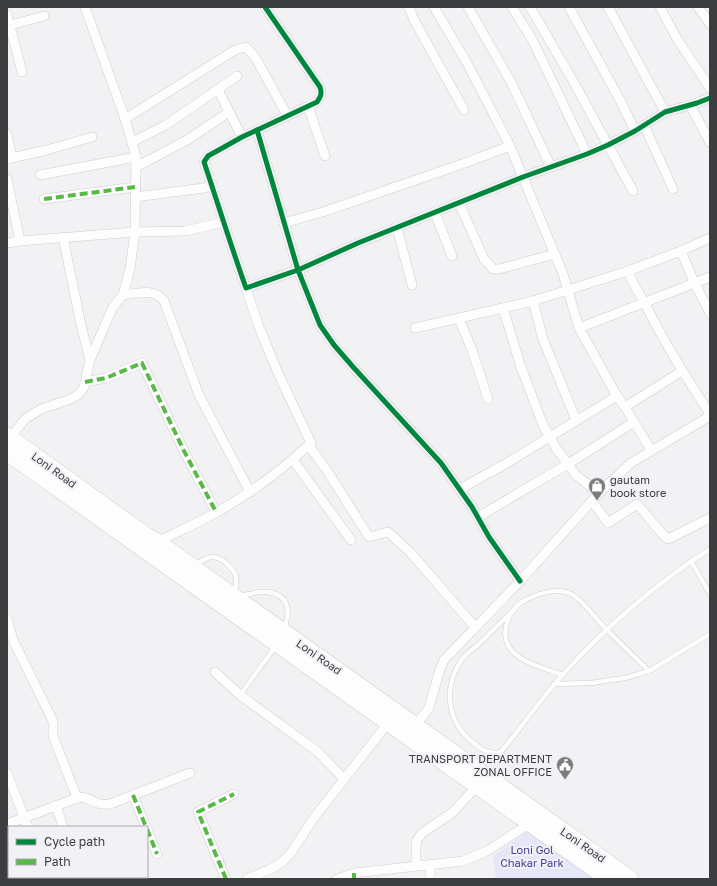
<svg xmlns="http://www.w3.org/2000/svg" width="717" height="886" font-family="'Golos Text',sans-serif">
	<style>
		.green { fill: #e4e7f7 }
		.lines { fill: none; stroke-linecap: round; stroke-linejoin: round }
		.lane-casing { stroke: #ceced0; stroke-width: 5.5 }
		.street-casing { stroke: #ceced0; stroke-width: 10 }
		.highway-casing { stroke: #ceced0; stroke-width: 18 }
		.lane { stroke: #fdfdfe; stroke-width: 4.5 }
		.street { stroke: #fdfdfe; stroke-width: 9 }
		.highway { stroke: #fdfdfe; stroke-width: 17 }
		.quiet { stroke: #58b947; stroke-width: 4; stroke-dasharray: 8 4; stroke-linecap: butt }
		.cycleway-casing { stroke: #f1f1f6; stroke-width: 8 }
		.cycleway { stroke: #00873e; stroke-width: 5 }
		.labels { text-anchor: middle; stroke-width: 4; stroke-linejoin: round; paint-order: stroke }
		.street-label { font-size: 11px; fill: #3c3d3e; stroke: #f1f1f6 }
		.poi-label { font-size: 11px; fill: #3c3d3e; stroke: #f1f1f6; text-anchor: start }
		.park-label { font-size: 11px; fill: #404397; stroke: #f1f1f6 }
	</style>
	<rect width="100%" height="100%" fill="#f2f2f5"/>
	<path class="green" d="M530 830 601 879H496L493 856Z"/>
	<g class="lines">
		<g class="lane-casing">
			<g id="lane">
				<path d="M691 561 710 594"/>
				<path d="M195 565C200 562 206 557 213 557 222 557 234 569 236 577 237 582 235 588 235 594"/>
				<path d="M240 596C249 594 259 591 268 592 289 595 291 611 284 628"/>
				<path d="M515 609C504 619 493 630 482 641 476 647 468 652 462 659 444 685 446 718 469 739 478 747 489 756 501 752 523 725 543 696 566 671 609 624 657 583 710 549"/>
				<path d="M563 675C547 669 525 664 513 652 499 638 506 612 522 602 535 594 557 587 571 594 583 600 596 619 606 629 620 643 635 657 649 671"/>
				<path d="M554 684 591 683 625 678 649 671 710 634"/>
				<path d="M240 695 275 647"/>
			</g>
		</g>
		<g class="street-casing">
			<g id="street">
				<path d="M265 7 320 87C322 94 321 96 317 102L242 137 208 156 204 162C218 204 231 246 246 288L298 270 358 243 523 177 587 154 608 145 635 131 665 112 697 103 710 98"/>
				<path d="M409 7 414 20 464 110"/>
				<path d="M434 7 467 63 510 146 563 274 579 328 617 396 625 407 651 450"/>
				<path d="M468 7 511 82 551 167"/>
				<path d="M512 7 532 39 587 154"/>
				<path d="M530 7 572 79 633 191"/>
				<path d="M569 7 621 102 635 131"/>
				<path d="M608 7 665 112"/>
				<path d="M660 7 677 39 710 88"/>
				<path d="M698 7 710 24"/>
				<path d="M7 15 22 72"/>
				<path d="M7 26 44 16"/>
				<path d="M218 90 242 137"/>
				<path d="M690 105 710 142"/>
				<path d="M308 106 325 156"/>
				<path d="M125 119 235 50 246 47 255 57 287 115"/>
				<path d="M644 125 673 189"/>
				<path d="M257 130 298 270 320 325 334 345 354 368 441 463 472 507 489 537 520 581"/>
				<path d="M7 134 12 158"/>
				<path d="M132 142 166 125 237 76"/>
				<path d="M7 159 47 150 92 137"/>
				<path d="M136 167 187 140 229 112"/>
				<path d="M40 175 136 157"/>
				<path d="M7 179 20 241 135 232 185 231 224 222"/>
				<path d="M135 197 204 188 212 185"/>
				<path d="M44 199 135 187"/>
				<path d="M459 203 484 259 493 269H499L555 254"/>
				<path d="M435 213 452 256"/>
				<path d="M284 223 326 211 465 163 510 146"/>
				<path d="M397 228 412 285"/>
				<path d="M63 237 81 325 90 360"/>
				<path d="M710 238 681 251 628 271C632 283 639 293 645 304 664 342 687 379 710 414"/>
				<path d="M7 243 20 241"/>
				<path d="M681 251 695 284 710 313"/>
				<path d="M123 295C138 293 154 288 164 301L199 395 250 492"/>
				<path d="M503 308 533 301"/>
				<path d="M459 319 472 350 488 399"/>
				<path d="M415 328 503 308 521 367 543 425 556 448 576 475 599 493"/>
				<path d="M579 328 710 277"/>
				<path d="M85 382 106 378 142 363 184 451 216 512"/>
				<path d="M625 407 682 371"/>
				<path d="M576 420 543 339 533 301 628 271"/>
				<path d="M9 442 17 429 25 419 41 409 71 399 79 394 84 387 90 360 105 325 113 307 123 295 130 269 135 232 136 156 125 119 85 7"/>
				<path d="M309 446 326 469 369 537 388 532 410 552 475 627"/>
				<path d="M293 460 351 540"/>
				<path d="M460 489 507 463 617 396"/>
				<path d="M592 501 608 523 637 504 665 537 668 539 710 518"/>
				<path d="M478 517 568 464 634 422"/>
				<path d="M157 542C177 532 198 523 217 512 251 493 283 469 311 443L278 373 259 327 246 288"/>
				<path d="M7 619 13 640 53 721V735L55 741 77 798"/>
				<path d="M215 672 240 695 318 752 344 779"/>
				<path d="M415 726 429 708 439 672 444 660 520 581 599 493 631 463 710 416"/>
				<path d="M7 773 28 827"/>
				<path d="M133 795 146 827"/>
				<path d="M56 805 63 827"/>
				<path d="M7 824 80 797C92 797 93 806 110 804L190 773"/>
				<path d="M147 829 157 854"/>
				<path d="M430 864V879"/>
				<path d="M416 866V846L417 840 422 833 452 813 477 786"/>
				<path d="M79 877 80 879"/>
				<path d="M226 879 198 812 234 794"/>
				<path d="M247 879 273 868 283 861 291 853 313 819 388 723"/>
				<path d="M337 879 354 873 463 861 487 851 532 822"/>
			</g>
		</g>
		<g class="highway-casing">
			<g id="highway">
				<path d="M7 436 146 536 157 542 192 567 630 879"/>
				<path d="M7 452 609 879"/>
			</g>
		</g>
		<use href="#lane" class="lane"/>
		<use href="#street" class="street"/>
		<use href="#highway" class="highway"/>
		<g class="quiet">
			<path d="M44 199 135 187"/>
			<path d="M85 382 106 378 142 363 184 451 216 512"/>
			<path d="M133 795 146 827"/>
			<path d="M147 829 157 854"/>
			<path d="M354 873V879"/>
			<path d="M226 879 198 812 234 794"/>
		</g>
		<g class="cycleway-casing">
			<g id="cycleway">
				<path d="M265 7 320 87C322 94 321 96 317 102L242 137 208 156 204 162C218 204 231 246 246 288L298 270 358 243 523 177 587 154 608 145 635 131 665 112 697 103 710 98"/>
				<path d="M257 130 298 270 320 325 334 345 354 368 441 463 472 507 489 537 520 581"/>
			</g>
		</g>
		<use href="#cycleway" class="cycleway"/>
	</g>
	<defs>
		<g id="shop-pin" transform="scale(0.9)"><path d="M0 17L-7.5 6A9.5 9.5 0 1 1 7.5 6Z" fill="#7c7c7e" stroke="#f1f1f6"/><path d="M-5-2.5h2.3a2.7 3.5 0 0 1 5.4 0H5L5.5 6h-11ZM-1.5-2.5h3a1.5 2.3 0 0 0-3 0Z" fill="#fff"/></g>
		<g id="civic-pin" transform="scale(0.9)"><path d="M0 17L-7.5 6A9.5 9.5 0 1 1 7.5 6Z" fill="#7c7c7e" stroke="#f1f1f6"/><path d="M-.6-6.5H3V-4.5H.6V-3L4-1V1h2V6H-6V1h2V-1L-.6-3ZM-1.2 2.5V6h2.4V2.5Z" fill="#fff"/></g>
	</defs>
	<g fill-rule="evenodd">
		<use href="#shop-pin" x="597" y="486"/>
		<use href="#civic-pin" x="565" y="765"/>
	</g>
	<g class="labels">
		<g class="street-label">
			<text transform="translate(54 470) rotate(36)" y="4">Loni Road</text>
			<text transform="translate(319 657) rotate(35)" y="4">Loni Road</text>
			<text transform="translate(583 845) rotate(35)" y="4">Loni Road</text>
		</g>
		<g class="poi-label">
			<text x="610" y="484">gautam<tspan x="610" dy="13">book store</tspan></text>
			<text x="552" y="763" text-anchor="end">TRANSPORT DEPARTMENT<tspan x="552" dy="13">ZONAL OFFICE</tspan></text>
		</g>
		<g class="park-label">
			<text x="532" y="854">Loni Gol<tspan x="532" dy="13">Chakar Park</tspan></text>
		</g>
	</g>
	<rect width="717" height="886" fill="none" stroke="#3c3d3e" stroke-width="16"/>
	<rect x="8" y="826" width="140" height="52" fill="#f1f1f6" stroke="#a9a9ac"/>
	<rect x="16" y="839" width="20" height="6" fill="#00873e" stroke="#a9a9ac"/>
	<text x="44" y="846" font-size="12" fill="#3c3d3e">Cycle path</text>
	<rect x="16" y="859" width="20" height="6" fill="#58b947" stroke="#a9a9ac"/>
	<text x="44" y="866" font-size="12" fill="#3c3d3e">Path</text>
</svg>
